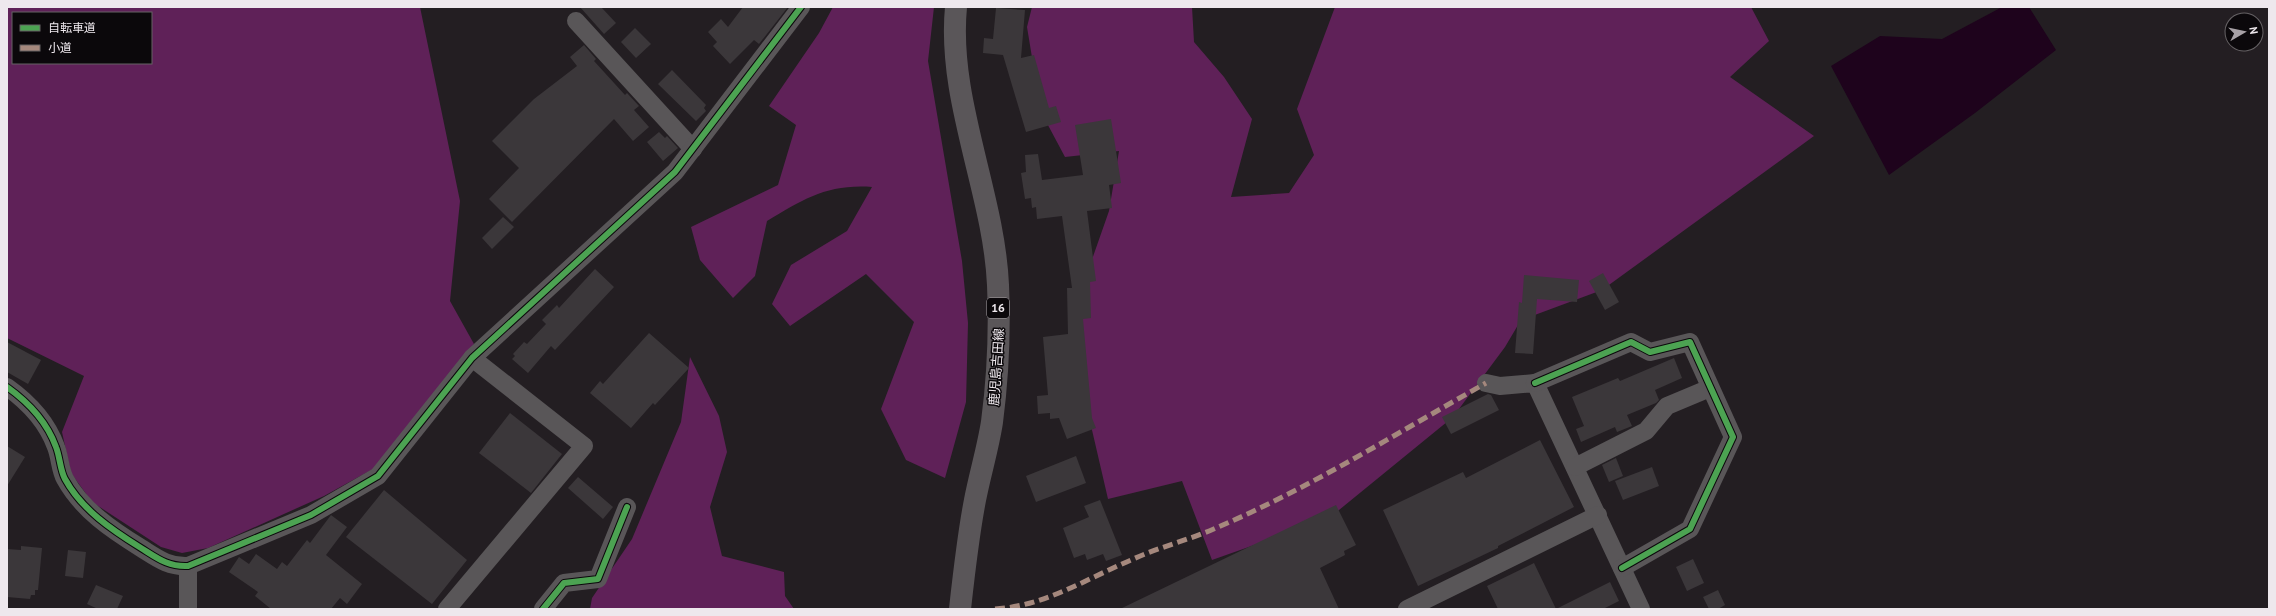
<svg xmlns="http://www.w3.org/2000/svg" width="2276" height="616" font-family="'PT Sans','Noto Sans JP',sans-serif">
	<style>
		.forest { fill: #5f2158; fill-rule: evenodd }
		.water { fill: #1e031c }
		.building { fill: #3b373a }
		.lines { fill: none; stroke-linecap: round; stroke-linejoin: round }
		.minor { stroke: #595658; stroke-width: 18 }
		.primary { stroke: #5a5659; stroke-width: 22 }
		.quiet { stroke: #a5887d; stroke-width: 5; stroke-dasharray: 10 5; stroke-linecap: butt }
		.cycleway-casing { stroke: #0b080b; stroke-width: 8 }
		.cycleway { stroke: #4ca352; stroke-width: 6 }
		.labels { text-anchor: middle; stroke-width: 3; stroke-linejoin: round; paint-order: stroke }
		.shield { fill: #0b080b; stroke: #aaa5a9; stroke-width: 1 }
		.shield-label { font-size: 12px; font-weight: bold; fill: #eee8ed }
		.street-label { font-size: 13px; fill: #eee8ed; stroke: #0b080b }
	</style>
	<rect width="100%" height="100%" fill="#231e22"/>
	<g class="forest">
		<path d="M7 7H420L460 201 450 301 474 344 373 469 324 496 208 548 182 553 161 547 92 502 71 473 62 432 84 376 7 338ZM13 13H151V63H13Z"/>
		<path d="M833 7H934L928 61 962 261 968 323 966 402 945 478 906 460 881 409 914 322 866 274 790 326 772 304 791 265 847 231 872 187C827 184 804 199 767 221L755 276 733 298 700 260 691 227 778 185 796 125 769 106 819 33Z"/>
		<path d="M1032 7H1192L1194 42 1224 77 1252 119 1231 197 1289 193 1314 155 1297 109 1335 7H1751L1769 41 1730 77 1814 136 1602 290 1521 320 1505 347 1453 417 1328 519 1212 560 1182 481 1108 499 1076 361 1082 288 1109 211 1119 151 1065 157 1041 112 1027 27Z"/>
		<path d="M690 357 719 416 727 452 710 507 722 556 784 572 785 596 794 609H590L592 598 632 539 681 422Z"/>
	</g>
	<path class="water" d="M2002 7H2029L2056 50 1975 113 1889 175 1831 66 1880 36 1942 39Z"/>
	<g class="building">
		<path d="M580 7H601L616 23 604 34Z"/>
		<path d="M743 7H788L759 44 754 40 730 64 713 46 717 42 708 32 721 19 728 27Z"/>
		<path d="M996 8 1025 10 1021 58 1034 55 1049 108 1056 106 1061 122 1026 132 1003 55 983 53 984 38 993 39Z"/>
		<path d="M635 28 651 44 636 58 621 42Z"/>
		<path d="M584 45 596 59 594 61 625 95 627 93 639 106 634 110 649 127 633 141 614 119 512 222 489 199 519 168 492 141 534 99 577 66 570 57Z"/>
		<path d="M672 70 706 105 704 108 706 111 696 121 658 84Z"/>
		<path d="M1111 119 1121 183 1109 185 1112 208 1087 211 1096 281 1090 282 1091 318 1083 319 1092 418 1096 428 1067 439 1059 418 1050 419V413L1038 414 1037 396 1048 395 1043 337 1068 334 1067 288H1072L1062 216 1037 219 1036 207 1032 208 1031 198 1025 199 1021 173 1026 172 1025 155 1038 154 1042 180 1083 175 1075 125Z"/>
		<path d="M659 132 665 138 667 136 678 148 663 161 647 142Z"/>
		<path d="M503 217 514 227 492 249 482 238Z"/>
		<path d="M595 269 614 287 555 350 551 346 528 373 512 359 515 356 513 354 524 342 527 344 546 324 542 320 557 305 559 308Z"/>
		<path d="M1603 273 1619 302 1605 310 1589 281Z"/>
		<path d="M1524 275 1579 280 1577 302 1537 299 1533 354 1515 353 1519 302 1522 303Z"/>
		<path d="M649 333 689 368 655 405 653 403 631 428 590 393 600 381 603 384Z"/>
		<path d="M7 342 41 360 28 384 7 372Z"/>
		<path d="M1674 358 1682 378 1655 390 1659 400 1656 403 1627 415 1632 426 1617 432 1615 427 1581 442 1576 429 1584 426 1572 397 1618 378 1620 381Z"/>
		<path d="M1488 394 1491 395 1499 410 1451 434 1442 417Z"/>
		<path d="M510 413 562 454 531 493 479 453Z"/>
		<path d="M1540 440 1574 507 1498 546V548L1418 586 1383 510 1463 472 1466 478Z"/>
		<path d="M7 446 25 457 7 486Z"/>
		<path d="M1076 456 1086 483 1036 502 1026 476Z"/>
		<path d="M1616 458 1623 476 1609 482 1602 465Z"/>
		<path d="M1652 467 1659 486 1623 500 1615 481Z"/>
		<path d="M578 477 613 507 603 519 568 488Z"/>
		<path d="M384 490 467 560 432 604 346 537Z"/>
		<path d="M1100 500 1122 555 1106 561 1103 554 1087 560 1085 554 1074 558 1063 528 1089 517 1084 506Z"/>
		<path d="M1336 505 1356 545 1344 551 1345 555 1320 568 1339 609H1120Z"/>
		<path d="M331 515 347 527 326 555 362 584 347 604 340 598 331 609H271L255 596 258 592 229 572 239 557 249 564 256 554 277 569 282 562 287 566 307 540 310 543Z"/>
		<path d="M21 546 42 548 38 590H35V595H31L30 599 7 597V549L21 550Z"/>
		<path d="M68 550 86 552 83 578 65 576Z"/>
		<path d="M1693 559 1704 583 1687 591 1676 567Z"/>
		<path d="M1534 563 1556 609 1610 582 1619 601 1603 609H1498L1487 586Z"/>
		<path d="M96 585 123 596 117 609H98L87 604Z"/>
		<path d="M1718 590 1725 605 1718 609H1709L1703 597Z"/>
	</g>
	<g class="lines">
		<g class="minor">
			<path d="M576 21 693 149"/>
			<path d="M1486 383 1500 386 1535 383 1641 609"/>
			<path d="M1535 383 1631 342 1650 352 1690 342 1733 437 1690 529 1622 568"/>
			<path d="M7 387C28 402 47 422 56 447 60 457 60 470 65 479 82 510 112 530 141 548 157 558 168 567 188 566L311 515 378 476 472 358 675 172 801 7"/>
			<path d="M1575 467 1646 431 1667 406 1710 388"/>
			<path d="M188 566V609"/>
			<path d="M447 609 584 446 472 358"/>
			<path d="M543 609 564 583 598 579 627 507"/>
			<path d="M1407 609 1598 515"/>
		</g>
		<path class="primary" d="M956 7C947 100 994 193 998 285 1000 331 998 376 992 422 988 448 980 474 975 500 968 536 964 573 960 609"/>
		<path class="quiet" d="M995 609C1045 606 1086 579 1131 560 1159 547 1189 540 1216 528 1310 488 1397 433 1486 383"/>
		<g class="cycleway-casing">
			<g id="cycleway">
				<path d="M1535 383 1631 342 1650 352 1690 342 1733 437 1690 529 1622 568"/>
				<path d="M7 387C28 402 47 422 56 447 60 457 60 470 65 479 82 510 112 530 141 548 157 558 168 567 188 566L311 515 378 476 472 358 675 172 801 7"/>
				<path d="M543 609 564 583 598 579 627 507"/>
			</g>
		</g>
		<use href="#cycleway" class="cycleway"/>
	</g>
	<g class="labels">
		<rect class="shield" x="987" y="298" width="22" height="20" rx="3"/>
		<g class="shield-label">
			<text x="998" y="312">16</text>
		</g>
		<g class="street-label">
			<text transform="translate(996 367) rotate(-86)" y="5">鹿児島吉田線</text>
		</g>
	</g>
	<rect width="2276" height="616" fill="none" stroke="#eee8ed" stroke-width="16"/>
	<rect x="12" y="12" width="140" height="52" fill="#0b080b" stroke="#666265"/>
	<rect x="20" y="25" width="20" height="6" fill="#4ca352" stroke="#666265"/>
	<text x="48" y="32" font-size="12" fill="#eee8ed">自転車道</text>
	<rect x="20" y="45" width="20" height="6" fill="#a5887d" stroke="#666265"/>
	<text x="48" y="52" font-size="12" fill="#eee8ed">小道</text>
	<g transform="translate(2244 32) rotate(81)"><circle r="19" fill="#0b080b" stroke="#666265"/>
	<path d="M0-3L7 15L0 10L-7 15Z" fill="#a7a1a6"/>
	<text y="-6" font-size="11" font-weight="bold" text-anchor="middle" fill="#eee8ed">N</text>
	</g>
</svg>
